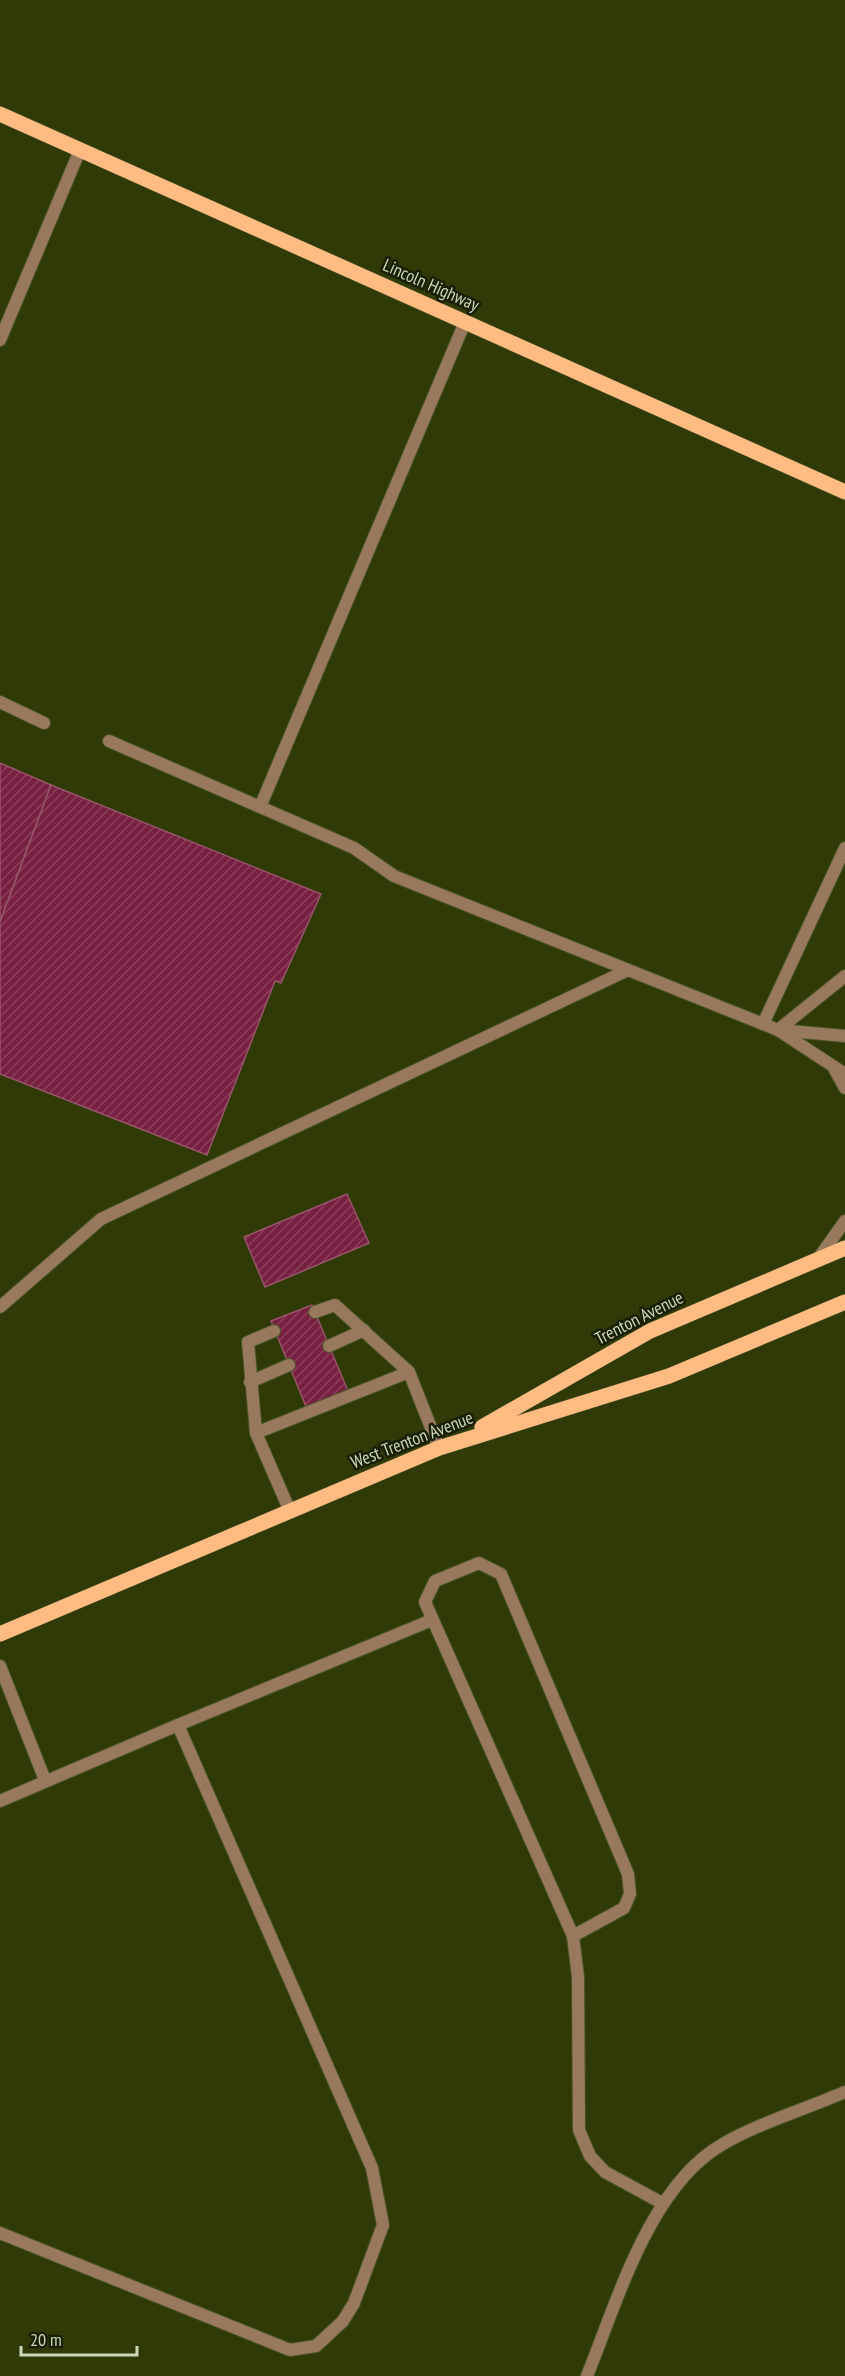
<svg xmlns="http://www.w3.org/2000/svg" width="845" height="2376" font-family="'PT Sans Narrow',sans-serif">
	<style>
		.building { fill: url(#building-hatch); stroke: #975569; stroke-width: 1.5 }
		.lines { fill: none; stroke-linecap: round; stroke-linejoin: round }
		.service-casing { stroke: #4b5627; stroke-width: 14 }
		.minor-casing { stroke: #4b5627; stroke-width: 14 }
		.primary-casing { stroke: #4b5627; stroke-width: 16 }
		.service { stroke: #99795e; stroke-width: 12 }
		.minor { stroke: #99795e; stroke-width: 12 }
		.primary { stroke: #febc82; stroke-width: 15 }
		.labels { text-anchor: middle; stroke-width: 5; stroke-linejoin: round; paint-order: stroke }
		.street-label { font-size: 18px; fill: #cdd7b7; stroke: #191f05 }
	</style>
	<defs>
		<pattern id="building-hatch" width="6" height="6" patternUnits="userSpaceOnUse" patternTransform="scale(1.5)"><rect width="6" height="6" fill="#782041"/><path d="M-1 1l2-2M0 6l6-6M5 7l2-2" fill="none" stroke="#8a405a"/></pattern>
	</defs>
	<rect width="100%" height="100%" fill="#2f3a07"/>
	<g class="building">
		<path d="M0 763 51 785 0 922Z"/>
		<path d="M51 785 321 894 281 983 275 981 207 1155 0 1074V922Z"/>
		<path d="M347 1194 369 1243 265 1287 244 1237Z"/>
		<path d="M312 1305 348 1391 307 1409 271 1321Z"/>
	</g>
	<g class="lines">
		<g class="service-casing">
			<g id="service">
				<path d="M0 340 80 150"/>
				<path d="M0 702 44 723"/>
				<path d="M109 741 354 848 394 876 778 1030 845 1074"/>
				<path d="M260 807 465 322"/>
				<path d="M763 1024 845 848"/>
				<path d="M778 1030 845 976"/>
				<path d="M779 1030 845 1036"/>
				<path d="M835 1070 845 1088"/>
				<path d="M818 1259 845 1221"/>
				<path d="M0 1307 101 1219 628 970"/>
				<path d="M315 1312 335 1305 409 1372 439 1448"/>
				<path d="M274 1331 248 1342 256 1433 289 1509"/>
				<path d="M329 1346 364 1330"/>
				<path d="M250 1382 289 1365"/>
				<path d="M256 1433 409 1372"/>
				<path d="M573 1936 624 1908 630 1894 628 1874 501 1574 479 1563 435 1581 425 1602 573 1936 578 1977 579 2130 590 2156 605 2172 662 2203"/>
			</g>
		</g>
		<g class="minor-casing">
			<g id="minor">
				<path d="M0 1666 45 1780"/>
				<path d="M178 1725 432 1620"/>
				<path d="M0 1801 178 1725 372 2168 383 2225 354 2303 343 2321 316 2346 290 2350 0 2233"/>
				<path d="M587 2376C617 2302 650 2185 723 2144 757 2124 808 2108 845 2092"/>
			</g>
		</g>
		<g class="primary-casing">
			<g id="primary">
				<path d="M0 114 845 492"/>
				<path d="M482 1427 650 1331 845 1248"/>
				<path d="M0 1634 439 1448 669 1376 845 1302"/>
			</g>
		</g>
		<use href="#service" class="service"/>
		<use href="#minor" class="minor"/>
		<use href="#primary" class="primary"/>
	</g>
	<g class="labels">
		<g class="street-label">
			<text transform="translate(431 285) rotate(24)" y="6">Lincoln Highway</text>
			<text transform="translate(639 1318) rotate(-27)" y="6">Trenton Avenue</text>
			<text transform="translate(412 1440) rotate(-21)" y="6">West Trenton Avenue</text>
		</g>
	</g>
	<path d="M21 2346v9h116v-9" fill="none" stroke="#cdd7b7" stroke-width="3"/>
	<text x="30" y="2346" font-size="18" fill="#cdd7b7" stroke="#191f05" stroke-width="4.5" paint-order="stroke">20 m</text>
</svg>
